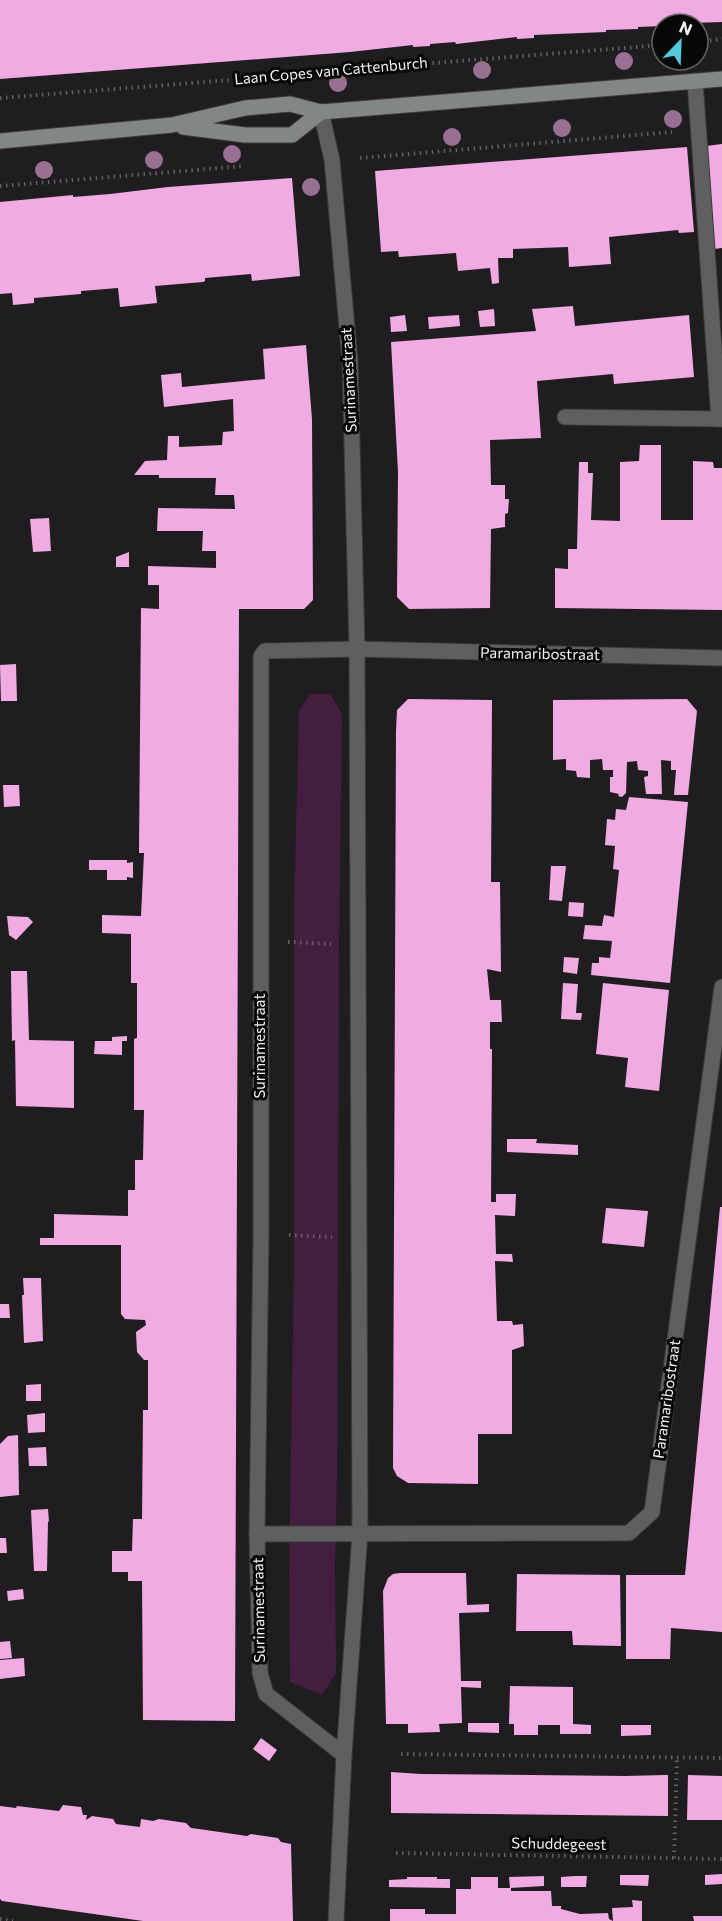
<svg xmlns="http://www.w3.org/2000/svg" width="722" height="1921" font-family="Commissioner,sans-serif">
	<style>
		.green { fill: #441e3f }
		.building { fill: #efabe2 }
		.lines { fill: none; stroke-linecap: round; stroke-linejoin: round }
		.lane-casing { stroke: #3e3b3d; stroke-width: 17 }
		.street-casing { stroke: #3e3b3d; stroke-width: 17 }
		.secondary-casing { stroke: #3e3b3d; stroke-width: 17 }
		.path { stroke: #636063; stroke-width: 4; stroke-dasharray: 1.5 4.5; stroke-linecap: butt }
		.lane { stroke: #5e6060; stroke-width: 15 }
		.street { stroke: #5e6060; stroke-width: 15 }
		.secondary { stroke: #828686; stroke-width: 15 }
		.tree { fill: #987091 }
		.labels { text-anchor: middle; stroke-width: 6; stroke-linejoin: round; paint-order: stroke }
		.street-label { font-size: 15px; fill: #f3f1f2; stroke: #090809 }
	</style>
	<rect width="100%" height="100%" fill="#201d20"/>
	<path class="green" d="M310 694H330L342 714 339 944 337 1478 335 1567 336 1673 322 1695 290 1682 289 1572 294 1269V910L299 711Z"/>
	<g class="building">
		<path d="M0 0H722V22L662 24V26L638 27V29L606 30V32L534 35V38L517 39V37L456 44 455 42 430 44V46L413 47V45L350 52 0 79Z"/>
		<path d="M722 144V248L714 249 706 146Z"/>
		<path d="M687 147 694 232 679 233 678 230 609 237 611 264 569 267 568 247 513 249V258H498L499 283 492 284 490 268 458 271 456 253 399 257 398 251 381 252 375 171Z"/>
		<path d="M292 178 300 276 252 281 251 274 205 278V281L203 282 155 286 157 303 120 307 118 288 81 291V294L34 298V303L13 305 12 293 0 294V202L73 195V197L110 194 168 187Z"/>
		<path d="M573 306 575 326 689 315 694 377 614 384 613 374 537 381 541 438 490 440 491 485H505V499H509L508 513 505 514V527L491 529 490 608 409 609 397 597 398 472 391 342 536 331 532 309Z"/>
		<path d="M494 309 495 326 480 327 478 311Z"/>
		<path d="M405 315 407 331 391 332 390 317Z"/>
		<path d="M459 315 460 326 429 329 428 317Z"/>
		<path d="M306 345 312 419 313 600 304 609H239L235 1721 143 1720 142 1581H128V1572H112V1551H132L133 1519H142L143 1413V1410H148V1360H144L137 1352 136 1332 146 1325 145 1320 125 1319 121 1314V1245H40V1238H54V1214L128 1216V1190H135V1160H143L144 1110H134V1039L137 1038V983H131V934L102 933V915L141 916 144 853H139L141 608 159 609V585H148V566L216 568V551H202L203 531H157L158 508 235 509 234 495H215L216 478H159V475H134L145 461 167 460 168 436H179V447L222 445 223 432 234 431 233 399 164 407 161 375 181 373 182 387 265 379 263 349Z"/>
		<path d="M640 445H661V520H693V461L713 462 714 468H722V610L555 608V568L568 569V549H577L579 462H588V473H593L591 520 620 521V462L639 461Z"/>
		<path d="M49 518 51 551 33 552 30 519Z"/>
		<path d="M129 552V567H116V557Z"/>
		<path d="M16 664 17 701H1L0 665Z"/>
		<path d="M408 699 492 700 491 882H500L501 972 487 969 490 1000H501L502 1022H490V1049H492L491 1202H496V1194H516L515 1216 495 1215 496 1254H512L513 1262 495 1261 497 1321H512L513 1325 523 1324 524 1346 512 1350V1434H478V1484L408 1483 397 1476 393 1468 396 731 397 710Z"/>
		<path d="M687 699 697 711 688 795H674L676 770H671V761L661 760 662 794H646L644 777 648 776V771L638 770 637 761 627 762 626 793 622 797 618 796 619 794 610 792V777H613V770H603L602 759 590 760V778L577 777 576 771 566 770V759L553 760V700Z"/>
		<path d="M3 785H19L20 806 4 807Z"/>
		<path d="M629 797 688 802 670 983 591 975 592 963H599V957L610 958 612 941 583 939 585 925 602 926 604 915 614 917 619 870 613 869 615 846 605 845 607 819 615 820 616 809 626 810Z"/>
		<path d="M89 860H127V863L133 862V878L127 877V880H107V870H89Z"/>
		<path d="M551 866H566L562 901 549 900Z"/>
		<path d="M569 902 584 903 583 917 568 916Z"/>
		<path d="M7 916 28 917 33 922 16 940 9 935Z"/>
		<path d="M564 957 579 958 577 974 563 972Z"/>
		<path d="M11 971H27L29 1040 74 1041V1108L16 1106 15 1040 12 1041Z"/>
		<path d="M563 983 578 984 576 1013H582L581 1020 561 1019Z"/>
		<path d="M603 983 669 990 659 1091 625 1087 628 1058 596 1054Z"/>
		<path d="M127 1036V1041H122V1055L94 1054 95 1041H112V1037Z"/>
		<path d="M507 1139H537L536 1143 578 1145V1155L507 1152Z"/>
		<path d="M720 1207H722V1632L671 1628 670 1659H626V1575H685Z"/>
		<path d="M606 1208 648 1211 644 1247 602 1243Z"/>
		<path d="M23 1278H41L43 1341 24 1343 22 1295H24Z"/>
		<path d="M0 1304H9L10 1318H0Z"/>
		<path d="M41 1384V1401H26V1385Z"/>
		<path d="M45 1413V1432L28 1433 27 1415Z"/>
		<path d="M18 1435 19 1495 0 1497V1444L8 1436Z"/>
		<path d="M46 1447 47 1466H29L28 1448Z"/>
		<path d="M48 1509 49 1522 48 1521 47 1571H34L31 1510Z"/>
		<path d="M0 1538H6L7 1553H0Z"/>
		<path d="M400 1573H466L467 1605 489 1604V1612L459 1613 461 1681H481V1688L461 1687 462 1723 439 1724 440 1732 408 1733V1724H386L383 1591 388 1578 393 1574Z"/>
		<path d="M517 1574 620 1575 621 1646 573 1645 572 1631H516Z"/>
		<path d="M23 1589 24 1599 8 1601 7 1591Z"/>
		<path d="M10 1641 12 1658 0 1659V1642Z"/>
		<path d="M24 1658 25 1676 0 1679V1660Z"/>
		<path d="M510 1686 573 1687V1724L591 1725V1734H560V1725H538V1735H514V1724H509Z"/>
		<path d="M468 1723H499V1733L468 1732Z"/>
		<path d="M621 1725H651V1735L621 1736Z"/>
		<path d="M261 1738 277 1750 269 1761 253 1749Z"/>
		<path d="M391 1772 421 1774 625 1776 665 1775H668V1816L391 1813Z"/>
		<path d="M688 1775 722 1776V1820H687Z"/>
		<path d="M63 1805 81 1807 83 1815H87L86 1820 92 1816 113 1819 116 1824 140 1827 141 1819 153 1821 159 1819 186 1823 191 1828 199 1829 247 1836 251 1834 278 1838 281 1842 291 1844 293 1921H143L2 1901 0 1899V1806L16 1808 17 1806 59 1811Z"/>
		<path d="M722 1874V1884L705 1885V1875Z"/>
		<path d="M620 1875H649L648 1886 620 1885Z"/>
		<path d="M544 1876V1886L510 1888 509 1877Z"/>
		<path d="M575 1876H587L586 1887H561V1877Z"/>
		<path d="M407 1877H437V1879H450V1888L389 1887V1880L407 1879Z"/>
		<path d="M471 1877H498V1888H511V1891H551L552 1906H561V1909L580 1914 608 1913 609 1919 613 1921 612 1908 633 1907 632 1900 642 1901V1921H390V1909H425V1914H456V1889H471Z"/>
		<path d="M693 1916H722V1921H694Z"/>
	</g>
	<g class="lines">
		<g class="lane-casing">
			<g id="lane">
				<path d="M695 81 719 419"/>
				<path d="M565 417 722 419"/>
			</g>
		</g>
		<g class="street-casing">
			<g id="street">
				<path d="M321 112 332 160 350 361 357 649 360 1533 344 1755 336 1921"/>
				<path d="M257 1534 629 1533 652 1512 722 987"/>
				<path d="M344 1755 266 1694 260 1673 257 1534 261 1234V656L265 651 357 649 722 658"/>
			</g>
		</g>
		<g class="secondary-casing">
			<g id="secondary">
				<path d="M183 127 245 135H292L321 112"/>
				<path d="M0 141 172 125 245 108 290 104 321 112 722 79"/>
			</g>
		</g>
		<g class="path">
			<path d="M698 42 722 39"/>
			<path d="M295 74 662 45"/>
			<path d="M0 98 231 80"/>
			<path d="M360 158 672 132"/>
			<path d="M0 186 244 166"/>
			<path d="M288 942 331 944"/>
			<path d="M289 1235 332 1237"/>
			<path d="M401 1754 722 1758"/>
			<path d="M396 1853 722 1859"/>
			<path d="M674 1858 677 1758"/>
			<path d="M0 1919 13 1921"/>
		</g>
		<use href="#lane" class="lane"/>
		<use href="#street" class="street"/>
		<use href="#secondary" class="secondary"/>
	</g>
	<g class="tree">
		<circle cx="624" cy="61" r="9"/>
		<circle cx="482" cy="70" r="9"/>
		<circle cx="338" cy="83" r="9"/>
		<circle cx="673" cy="119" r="9"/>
		<circle cx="562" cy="128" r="9"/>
		<circle cx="452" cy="137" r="9"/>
		<circle cx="232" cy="154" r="9"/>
		<circle cx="154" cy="160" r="9"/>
		<circle cx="44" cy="170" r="9"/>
		<circle cx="311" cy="187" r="9"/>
	</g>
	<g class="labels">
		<g class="street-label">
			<text transform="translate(331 71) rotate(-5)" y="5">Laan Copes van Cattenburch</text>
			<text transform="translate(349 380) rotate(-93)" y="5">Surinamestraat</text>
			<text transform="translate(540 654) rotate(1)" y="5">Paramaribostraat</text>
			<text transform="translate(260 1046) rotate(-90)" y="5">Surinamestraat</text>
			<text transform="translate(667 1399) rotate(-82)" y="5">Paramaribostraat</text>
			<text transform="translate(259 1610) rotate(-91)" y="5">Surinamestraat</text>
			<text transform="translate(559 1844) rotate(1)" y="5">Schuddegeest</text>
		</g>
	</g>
	<g transform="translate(680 42) rotate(23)"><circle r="28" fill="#090809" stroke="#676566" stroke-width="1.5"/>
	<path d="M0-4.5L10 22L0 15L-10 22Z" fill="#53cadc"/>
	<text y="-9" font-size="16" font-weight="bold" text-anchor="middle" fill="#f3f1f2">N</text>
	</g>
</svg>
